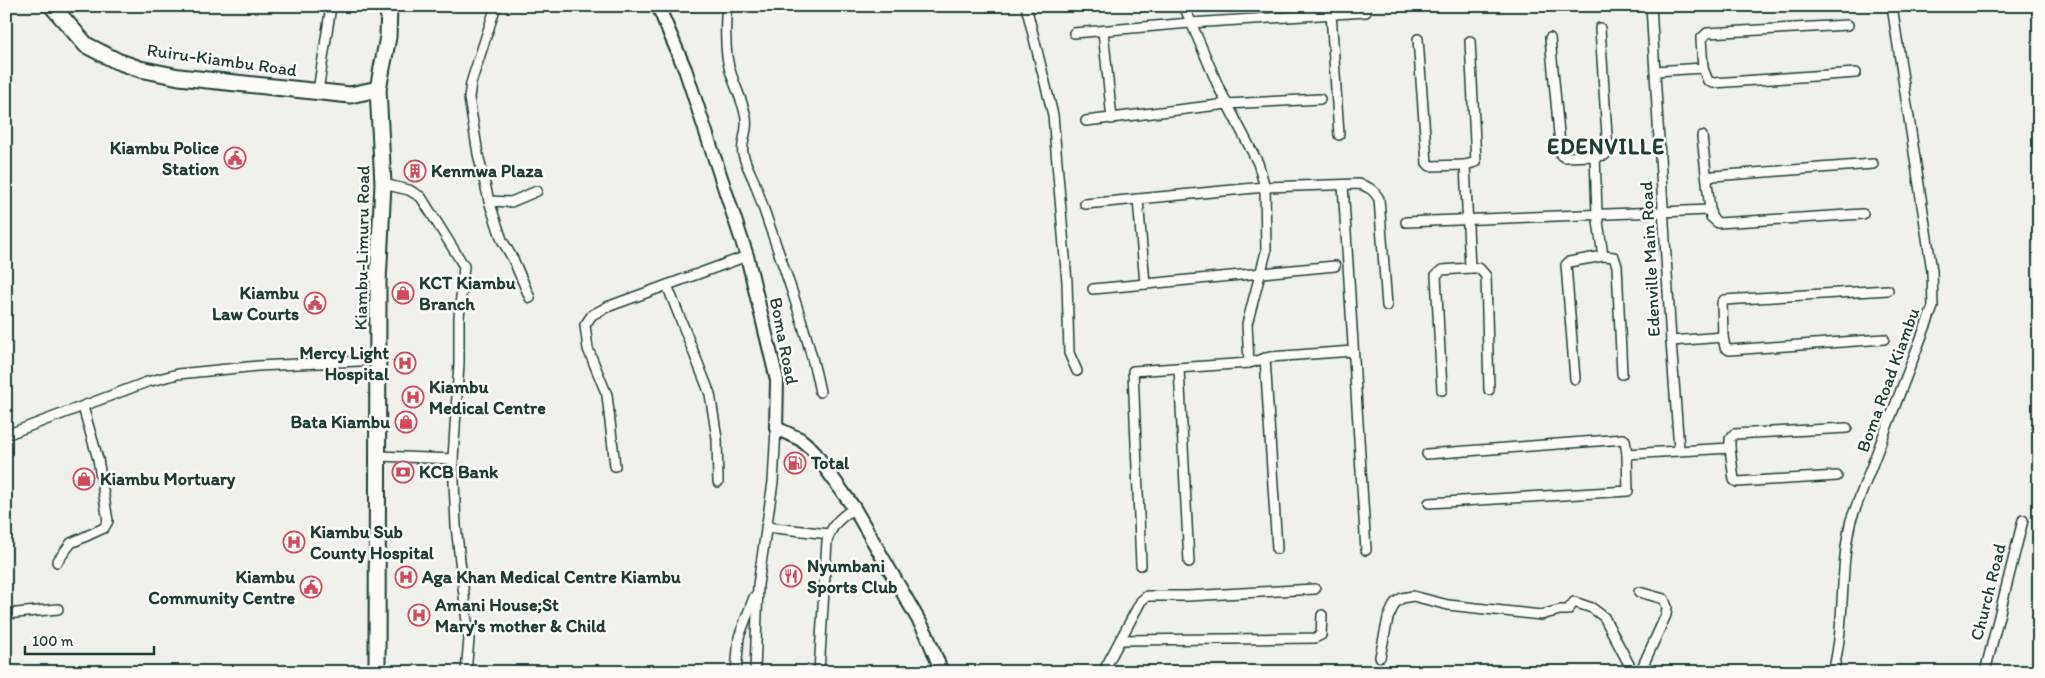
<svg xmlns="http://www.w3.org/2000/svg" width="2045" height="678" font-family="Itim,sans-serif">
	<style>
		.green { fill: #cdd3cd; stroke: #768880 }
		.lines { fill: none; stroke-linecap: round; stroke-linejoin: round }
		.minor-casing { stroke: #1f3d34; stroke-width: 12 }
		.secondary-casing { stroke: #1f3d34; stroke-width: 16 }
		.primary-casing { stroke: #1f3d34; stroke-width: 19 }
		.trunk-casing { stroke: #1f3d34; stroke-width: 19 }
		.minor { stroke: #fdfcf7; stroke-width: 9 }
		.secondary { stroke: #fdfcf7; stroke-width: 12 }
		.primary { stroke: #fdfcf7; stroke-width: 15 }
		.trunk { stroke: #fdfcf7; stroke-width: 15 }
		.labels { text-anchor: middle; stroke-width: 5; stroke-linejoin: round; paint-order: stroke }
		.street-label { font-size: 18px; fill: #1f3d34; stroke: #fdfcf7 }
		.poi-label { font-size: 18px; font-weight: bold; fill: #1f3d34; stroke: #fdfcf7; text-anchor: start }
		.district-label { font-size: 22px; font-weight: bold; letter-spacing: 1px; fill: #1f3d34; stroke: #fdfcf7 }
	</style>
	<rect width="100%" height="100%" fill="#f0f1eb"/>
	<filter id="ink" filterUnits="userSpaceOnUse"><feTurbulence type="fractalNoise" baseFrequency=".02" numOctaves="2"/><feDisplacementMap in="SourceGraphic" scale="10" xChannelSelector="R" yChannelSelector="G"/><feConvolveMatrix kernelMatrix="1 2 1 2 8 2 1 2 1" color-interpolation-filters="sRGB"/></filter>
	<g filter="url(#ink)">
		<path class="green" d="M6 667 82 668V672H6Z"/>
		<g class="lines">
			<g class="minor-casing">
				<g id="minor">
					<path d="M496 6 471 83 469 98 478 154 489 201 502 240 513 259 530 298"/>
					<path d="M727 6C725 21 725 52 729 67 733 82 741 97 745 113 750 130 740 142 743 154 746 166 753 177 757 189 779 256 806 323 820 392"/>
					<path d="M1026 6 1053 115 1067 282 1069 353 1077 371"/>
					<path d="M1184 6 1219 88 1258 163 1265 187 1266 252 1247 324 1249 363"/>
					<path d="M1651 6 1671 341 1679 449"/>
					<path d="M1331 13 1339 135"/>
					<path d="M1103 31 1112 119"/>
					<path d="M1074 33 1190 23 1366 12"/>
					<path d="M1550 38 1561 155 1564 157 1595 156 1597 214 1603 256 1614 257 1617 266 1622 374"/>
					<path d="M1418 39 1427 163 1430 166 1465 165 1470 268 1442 270 1436 275 1442 390"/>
					<path d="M1703 68 1708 81 1713 83 1856 73"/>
					<path d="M1655 71 1703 68 1701 39 1707 33 1848 25"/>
					<path d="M318 91 331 6"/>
					<path d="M1086 121 1227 104 1320 99"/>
					<path d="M1702 136 1710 210 1711 217 1718 223 1863 214"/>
					<path d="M1595 156 1605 155 1608 151 1600 28"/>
					<path d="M1465 165 1476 162 1470 41"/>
					<path d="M1708 179 1713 176 1873 164"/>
					<path d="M383 184 409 190 421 197 464 266 459 317V363L453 459 456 526 469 639 466 672"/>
					<path d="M1343 185 1366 550"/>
					<path d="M1138 199 1145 284"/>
					<path d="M489 201 511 202 537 191"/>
					<path d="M1085 204 1265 187 1359 184C1369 187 1374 190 1379 199L1387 306"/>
					<path d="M1406 222 1710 210"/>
					<path d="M1470 268H1479L1486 276 1489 390"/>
					<path d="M667 285 710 394 717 438 718 482"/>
					<path d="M1093 289 1335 266"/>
					<path d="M1723 337 1725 347 1729 350 1884 339"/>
					<path d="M1671 341 1723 337 1722 303 1724 300 1888 290"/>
					<path d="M1265 358 1277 549"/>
					<path d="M1179 368 1189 562"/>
					<path d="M1575 379 1566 265 1569 262 1603 256"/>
					<path d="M6 435 147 382 178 374 258 366 379 360"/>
					<path d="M1730 448V439L1734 434 1847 428"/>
					<path d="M1427 454 1623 439 1625 440 1627 454"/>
					<path d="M378 456 453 459"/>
					<path d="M615 466 607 395 588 349 585 325 592 315 607 307 747 256"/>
					<path d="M1429 503 1628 491 1627 454 1730 448 1734 480 1737 482 1837 476"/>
					<path d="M766 527 829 534"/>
					<path d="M57 562 71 543 104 528 108 521 98 459 83 407"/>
					<path d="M1141 565 1133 371 1249 363 1270 357 1353 351"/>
					<path d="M1639 592 1664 599 1667 607 1666 615 1640 672"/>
					<path d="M6 614 58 609"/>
					<path d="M1120 640 1315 638 1321 635 1322 615"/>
					<path d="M1380 657 1388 618 1395 603 1402 598 1413 596 1448 605 1541 615 1560 610H1568L1574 602 1592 608 1604 617 1633 672"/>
					<path d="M736 672 739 637 754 597"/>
					<path d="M755 672 758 585 773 482 776 428"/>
					<path d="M819 672 827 541C832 524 840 518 854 508"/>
					<path d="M1103 672 1141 601 1147 596H1188L1315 589"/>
					<path d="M1833 672C1846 622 1839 569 1851 520L1933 307 1932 271 1892 6"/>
					<path d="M1985 672 2023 520"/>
				</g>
			</g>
			<g class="secondary-casing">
				<path id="secondary" d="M658 6 685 69 747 256 777 380 776 428 800 439 812 449 854 508 926 633 942 672"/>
			</g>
			<g class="primary-casing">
				<path id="primary" d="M52 6 86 45 117 61 140 69 179 77 350 95 378 89"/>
			</g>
			<g class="trunk-casing">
				<path id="trunk" d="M377 672 378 282 383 184 378 89 388 37 389 6"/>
			</g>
			<use href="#minor" class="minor"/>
			<use href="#secondary" class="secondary"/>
			<use href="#primary" class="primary"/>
			<use href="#trunk" class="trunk"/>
		</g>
	</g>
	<defs>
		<g id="civic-ring" transform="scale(1.125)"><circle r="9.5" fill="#fdfcf7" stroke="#d1495b" stroke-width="1.5"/><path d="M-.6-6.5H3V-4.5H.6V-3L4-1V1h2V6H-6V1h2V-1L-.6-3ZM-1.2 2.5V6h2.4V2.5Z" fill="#d1495b"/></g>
		<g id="building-ring" transform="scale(1.125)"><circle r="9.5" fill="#fdfcf7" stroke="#d1495b" stroke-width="1.5"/><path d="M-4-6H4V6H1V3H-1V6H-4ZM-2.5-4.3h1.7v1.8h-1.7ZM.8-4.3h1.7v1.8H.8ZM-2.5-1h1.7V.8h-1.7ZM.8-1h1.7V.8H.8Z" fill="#d1495b"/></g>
		<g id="shop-ring" transform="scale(1.125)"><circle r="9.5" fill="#fdfcf7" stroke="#d1495b" stroke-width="1.5"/><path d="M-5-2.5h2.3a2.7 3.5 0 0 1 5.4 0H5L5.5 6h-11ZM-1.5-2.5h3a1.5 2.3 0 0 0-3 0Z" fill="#d1495b"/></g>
		<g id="hospital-ring" transform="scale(1.125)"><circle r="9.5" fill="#fdfcf7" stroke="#d1495b" stroke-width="1.5"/><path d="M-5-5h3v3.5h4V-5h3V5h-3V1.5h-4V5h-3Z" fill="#d1495b"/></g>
		<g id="fuel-ring" transform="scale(1.125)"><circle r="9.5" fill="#fdfcf7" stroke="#d1495b" stroke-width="1.5"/><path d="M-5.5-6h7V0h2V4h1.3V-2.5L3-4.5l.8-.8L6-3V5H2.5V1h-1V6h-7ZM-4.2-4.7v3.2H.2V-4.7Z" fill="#d1495b"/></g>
		<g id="bank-ring" transform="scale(1.125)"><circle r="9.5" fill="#fdfcf7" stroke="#d1495b" stroke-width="1.5"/><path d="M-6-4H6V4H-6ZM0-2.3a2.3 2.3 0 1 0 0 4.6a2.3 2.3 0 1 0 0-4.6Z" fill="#d1495b"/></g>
		<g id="restaurant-ring" transform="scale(1.125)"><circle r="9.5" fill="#fdfcf7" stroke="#d1495b" stroke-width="1.5"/><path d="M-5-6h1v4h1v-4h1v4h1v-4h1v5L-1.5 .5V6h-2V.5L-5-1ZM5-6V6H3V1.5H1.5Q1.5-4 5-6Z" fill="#d1495b"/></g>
	</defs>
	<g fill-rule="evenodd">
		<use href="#civic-ring" x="235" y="158"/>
		<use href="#building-ring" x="415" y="171"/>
		<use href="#shop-ring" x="403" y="293"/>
		<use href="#civic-ring" x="315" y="303"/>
		<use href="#hospital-ring" x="405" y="363"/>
		<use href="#hospital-ring" x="413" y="397"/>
		<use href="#shop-ring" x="406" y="422"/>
		<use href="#fuel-ring" x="795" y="463"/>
		<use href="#bank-ring" x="403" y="472"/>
		<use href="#shop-ring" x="84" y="479"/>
		<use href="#hospital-ring" x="294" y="542"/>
		<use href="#restaurant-ring" x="791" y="576"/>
		<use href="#hospital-ring" x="406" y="577"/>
		<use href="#civic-ring" x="311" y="587"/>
		<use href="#hospital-ring" x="419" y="615"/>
	</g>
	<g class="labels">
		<g class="street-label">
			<text transform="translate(222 60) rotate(8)" y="6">Ruiru-Kiambu Road</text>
			<text transform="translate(362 248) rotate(-89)" y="6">Kiambu-Limuru Road</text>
			<text transform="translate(1650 259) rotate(-93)" y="6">Edenville Main Road</text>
			<text transform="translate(784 341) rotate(79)" y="6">Boma Road</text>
			<text transform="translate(1888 380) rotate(-70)" y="6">Boma Road Kiambu</text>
			<text transform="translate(1988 592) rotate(-76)" y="6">Church Road</text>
		</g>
		<g class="poi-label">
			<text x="219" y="154" text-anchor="end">Kiambu Police<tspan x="219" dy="21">Station</tspan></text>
			<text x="431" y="177">Kenmwa Plaza</text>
			<text x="419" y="289">KCT Kiambu<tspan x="419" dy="21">Branch</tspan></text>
			<text x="299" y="299" text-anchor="end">Kiambu<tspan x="299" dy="21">Law Courts</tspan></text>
			<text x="389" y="359" text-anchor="end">Mercy Light<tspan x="389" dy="21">Hospital</tspan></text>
			<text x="429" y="393">Kiambu<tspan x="429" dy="21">Medical Centre</tspan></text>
			<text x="390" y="428" text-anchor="end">Bata Kiambu</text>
			<text x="811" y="469">Total</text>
			<text x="419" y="478">KCB Bank</text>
			<text x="100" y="485">Kiambu Mortuary</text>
			<text x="310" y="538">Kiambu Sub<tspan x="310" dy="21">County Hospital</tspan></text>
			<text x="807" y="572">Nyumbani<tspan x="807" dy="21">Sports Club</tspan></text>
			<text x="295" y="583" text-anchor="end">Kiambu<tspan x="295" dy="21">Community Centre</tspan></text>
			<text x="422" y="583">Aga Khan Medical Centre Kiambu</text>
			<text x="435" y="611">Amani House;St<tspan x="435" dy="21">Mary's mother &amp; Child</tspan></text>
		</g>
		<g class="district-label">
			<text x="1606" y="154">EDENVILLE</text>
		</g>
	</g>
	<rect width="2045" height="678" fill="none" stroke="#fdfcf7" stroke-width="25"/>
	<rect x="12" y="12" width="2020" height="653" fill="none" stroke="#1f3d34" stroke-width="2" filter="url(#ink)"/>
	<path d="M25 646v8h129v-8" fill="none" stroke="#1f3d34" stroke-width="2.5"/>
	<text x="32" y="646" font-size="15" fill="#1f3d34" stroke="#fdfcf7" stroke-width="4" paint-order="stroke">100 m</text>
</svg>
